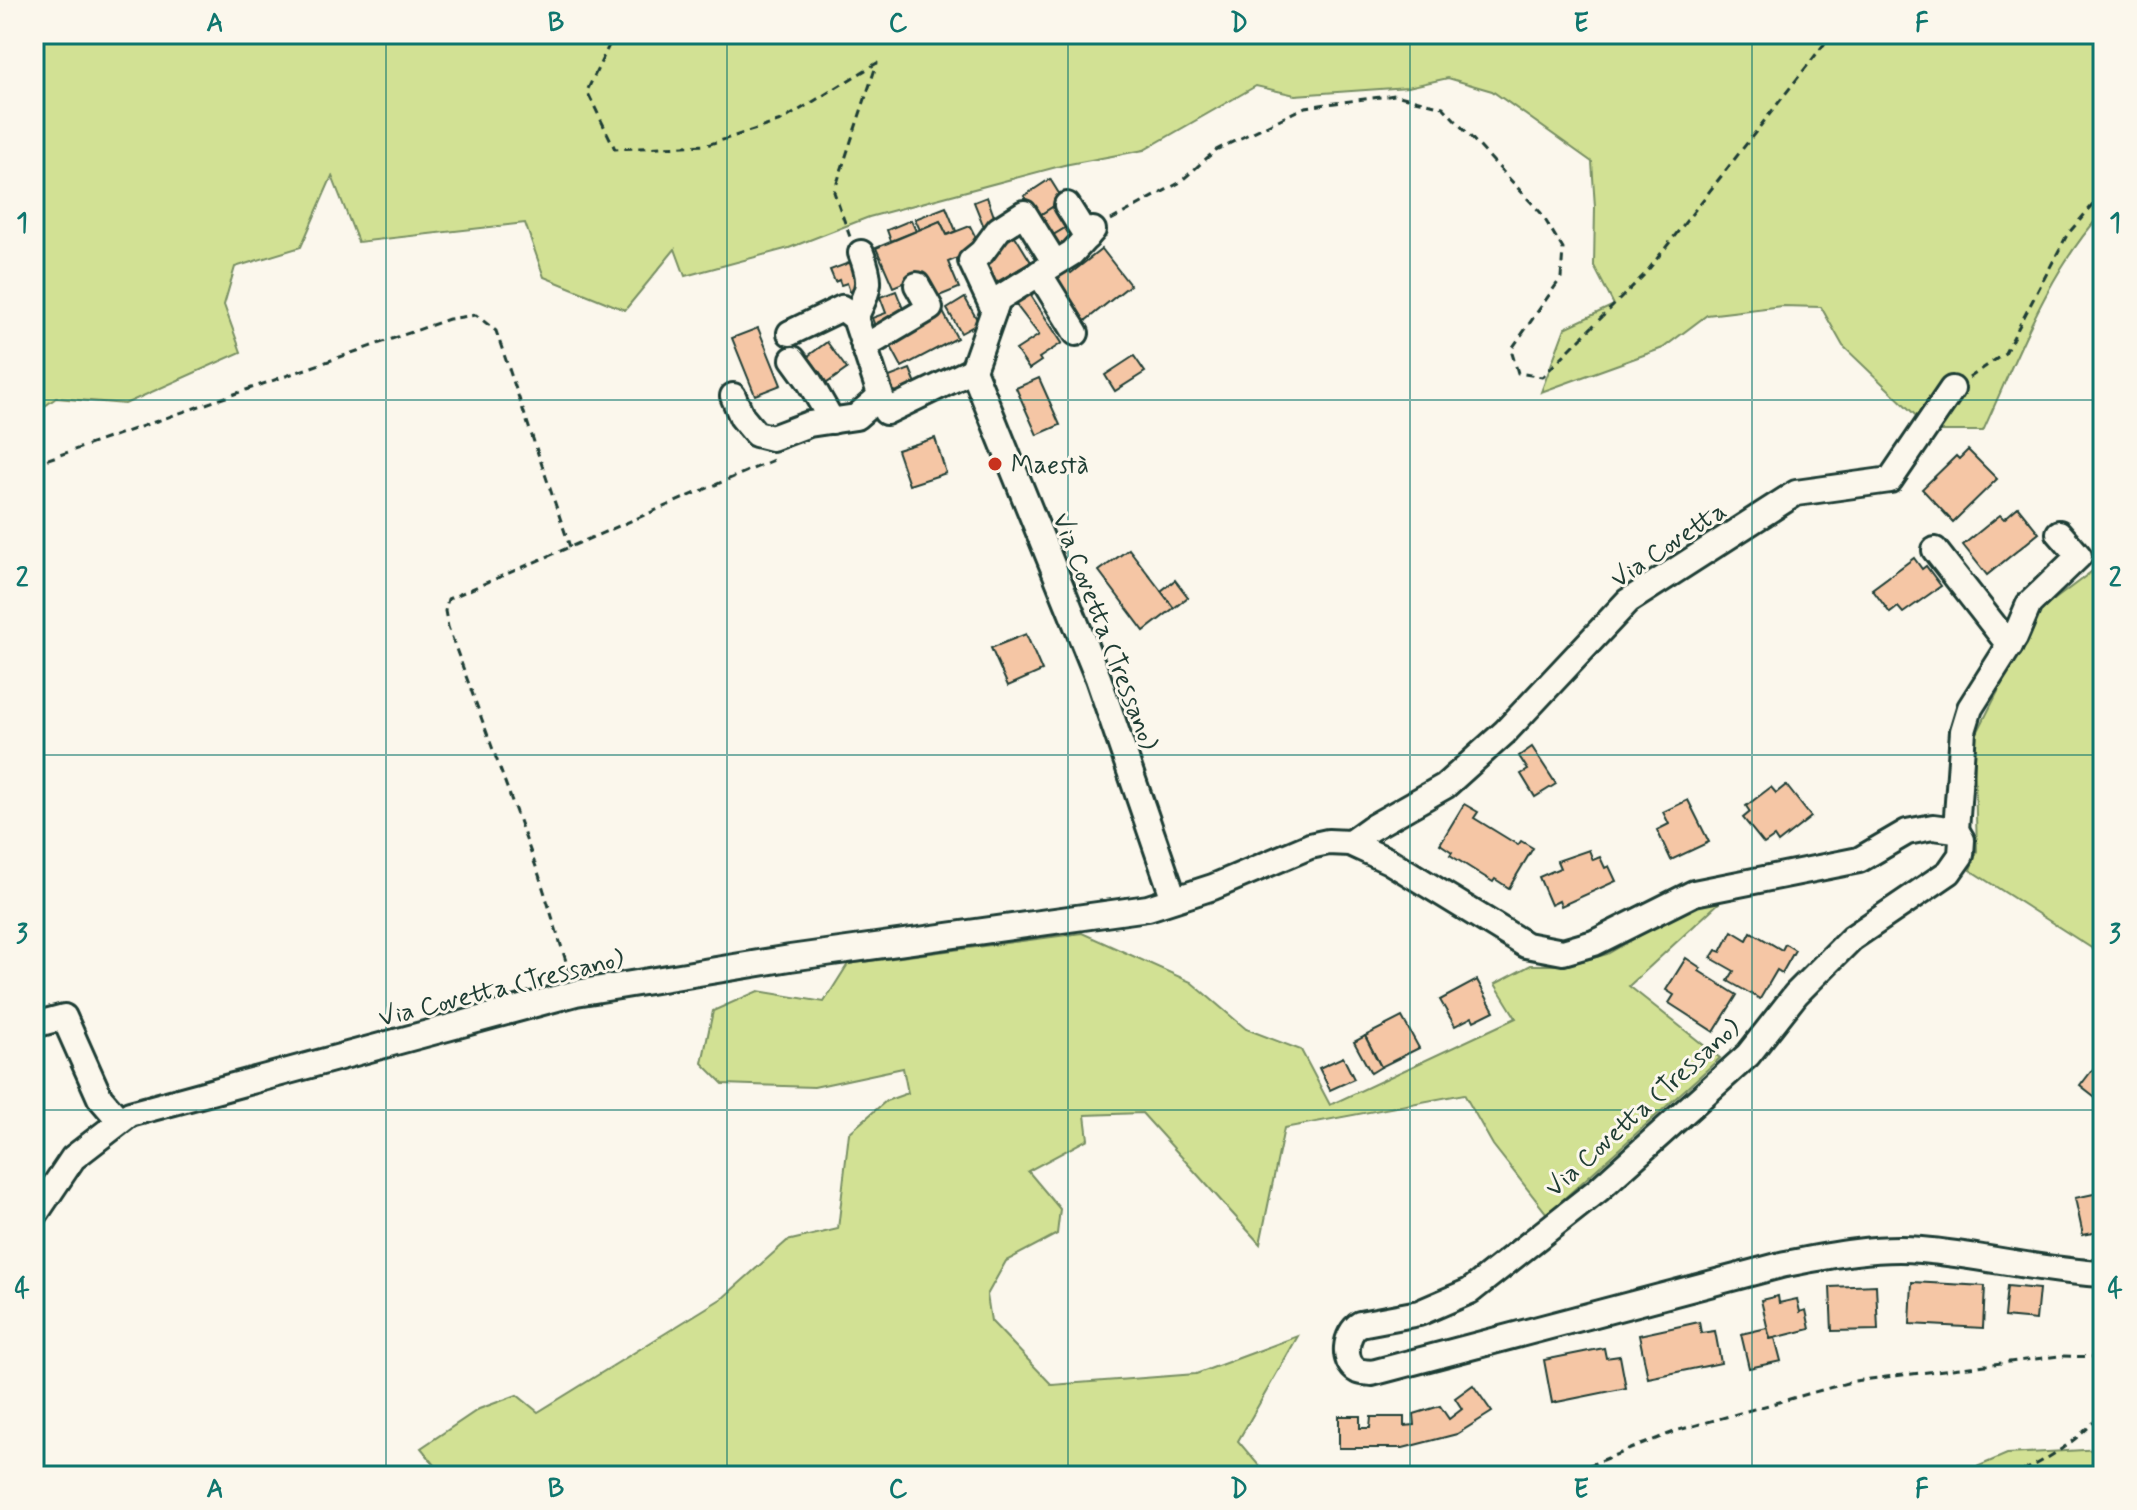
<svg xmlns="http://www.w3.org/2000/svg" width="2137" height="1510" font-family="Mynerve,sans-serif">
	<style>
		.green { fill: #d2e194; stroke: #788f64; stroke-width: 2 }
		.building { fill: #f5c6a5; stroke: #1f3d34; stroke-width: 2 }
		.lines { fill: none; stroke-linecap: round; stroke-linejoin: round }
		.minor-casing { stroke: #1f3d34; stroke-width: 30 }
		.path { stroke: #1f3d34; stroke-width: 3; stroke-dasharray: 8 6; stroke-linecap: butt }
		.minor { stroke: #fbf7ec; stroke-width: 24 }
		.grid { fill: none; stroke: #0f766e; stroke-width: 2; stroke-opacity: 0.55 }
		.poi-dot { fill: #c8321e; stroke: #fbf7ec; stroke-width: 3 }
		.labels { text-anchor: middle; stroke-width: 6; stroke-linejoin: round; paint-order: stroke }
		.poi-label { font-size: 26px; fill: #1f3d34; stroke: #fbf7ec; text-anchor: start }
		.street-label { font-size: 26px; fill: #1f3d34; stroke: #fbf7ec }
		.neatline { fill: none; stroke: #0f766e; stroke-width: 3 }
		.grid-label { font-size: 26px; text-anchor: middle; font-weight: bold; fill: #0f766e }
	</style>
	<rect width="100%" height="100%" fill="#fbf7ec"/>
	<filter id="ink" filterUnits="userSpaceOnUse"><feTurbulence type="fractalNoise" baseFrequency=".0125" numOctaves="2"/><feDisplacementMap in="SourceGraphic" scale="16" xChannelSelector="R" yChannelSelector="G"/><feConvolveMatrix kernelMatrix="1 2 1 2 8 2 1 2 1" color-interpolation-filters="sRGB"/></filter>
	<g filter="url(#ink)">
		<g class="green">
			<path d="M34 34H2103V212C2047 273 2017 357 1983 431H1932L1843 346 1821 307 1782 306 1707 315 1663 348 1541 392 1565 328 1614 305 1594 266 1595 207 1592 162 1492 91 1448 78 1408 87 1295 95 1256 86 1144 150 1064 165 869 217 789 248 685 276 675 249 625 310 544 277 525 223 358 242 332 176 301 247 235 267 224 305 241 352 125 404 56 398 34 414Z"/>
			<path d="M2103 563V959L2096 951 1970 870 1977 851 1974 739 2038 612Z"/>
			<path d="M1722 900 1629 986 1720 1058 1547 1214 1493 1145 1464 1094 1284 1128 1260 1244 1142 1113 1085 1115 1088 1139 1028 1171 1060 1209 1057 1234 1006 1261 987 1295 991 1321 1052 1385 1196 1374 1298 1336 1238 1441 1265 1473 1272 1476H444L421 1448 479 1409 517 1395 538 1412 724 1297 787 1241 838 1229 849 1133 886 1101 908 1093 903 1068 814 1087 723 1084 702 1063 713 1011 758 991 824 1002 848 964 1082 933 1191 982 1246 1029 1301 1050 1330 1105 1516 1018 1495 984 1531 965H1567L1607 954 1697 903Z"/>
			<path d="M2103 1449V1476H1956L2007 1454Z"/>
		</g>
		<g class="building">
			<path d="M1050 179 1063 200 1037 217 1024 196Z"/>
			<path d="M987 197 996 222 984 227 974 202Z"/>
			<path d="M1057 204 1070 225 1050 237 1037 217Z"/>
			<path d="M946 207 956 231 947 235 940 221 920 230 915 219Z"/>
			<path d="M911 220 916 231 891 241 887 230Z"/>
			<path d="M940 221 947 235 970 226 981 248 948 262 959 288 939 296 924 274 893 287 876 248Z"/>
			<path d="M1070 225 1078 238 1059 250 1050 237Z"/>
			<path d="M1015 236 1031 262 995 283 980 257Z"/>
			<path d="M1102 249 1130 285 1085 321 1051 277 1065 265 1071 273Z"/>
			<path d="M854 261 863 287 850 292 847 283 841 285 839 280 835 282 830 270Z"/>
			<path d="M896 291 905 314 878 334 872 318 886 313 880 297Z"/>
			<path d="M1028 291 1062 343 1039 358 1041 361 1029 369 1016 350 1039 335 1013 301Z"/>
			<path d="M965 298 979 323 961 333 947 309Z"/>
			<path d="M943 312 957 338 902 367 888 341Z"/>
			<path d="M758 328 781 385 755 395 732 338Z"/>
			<path d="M827 342 847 369 827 383 808 356Z"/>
			<path d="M1134 356 1145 372 1115 391 1105 375Z"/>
			<path d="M910 369 917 386 892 397 884 379Z"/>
			<path d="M1039 378 1060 425 1037 435 1016 388Z"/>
			<path d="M935 438 946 473 909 485 897 450Z"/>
			<path d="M1968 450 1997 479 1953 522 1922 489 1956 456 1959 459Z"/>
			<path d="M2018 507 2039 533 1987 575 1963 545 2000 515 2004 519Z"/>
			<path d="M1129 549 1174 608 1144 631 1099 571Z"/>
			<path d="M1914 558 1922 569 1926 566 1941 586 1903 613 1898 607 1890 613 1872 589Z"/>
			<path d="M1175 580 1188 597 1174 608 1161 591Z"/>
			<path d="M1026 634 1042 671 1008 686 991 648Z"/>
			<path d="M1532 747 1556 784 1535 797 1521 774 1528 770 1519 756Z"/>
			<path d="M1786 785 1811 817 1778 843 1774 837 1764 844 1743 818 1750 812 1746 806 1771 787 1776 793Z"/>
			<path d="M1688 800 1709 842 1671 860 1657 830 1669 824 1663 812Z"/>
			<path d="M1464 804 1478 812 1474 818 1518 845 1521 841 1533 848 1509 888 1495 879 1493 882 1450 855 1452 852 1440 844Z"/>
			<path d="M1589 850 1593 860 1600 857 1605 868 1609 866 1616 881 1561 906 1559 901 1551 905 1539 877 1560 868 1557 861Z"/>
			<path d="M1732 931 1747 940 1751 932 1782 950 1785 944 1795 950 1782 973 1777 970 1760 999 1728 981 1734 971 1711 958 1716 950 1721 952Z"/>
			<path d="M1686 958 1701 968 1699 971 1737 995 1714 1032 1669 1003 1674 995 1666 990Z"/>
			<path d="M1477 980 1494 1011 1474 1021 1472 1017 1455 1026 1440 1000Z"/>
			<path d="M1402 1017 1419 1048 1381 1067 1365 1036Z"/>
			<path d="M1365 1036 1381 1067 1371 1073 1354 1042Z"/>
			<path d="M2103 1056V1104L2080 1086Z"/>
			<path d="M1343 1057 1354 1079 1330 1090 1319 1068Z"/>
			<path d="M2103 1192V1231L2083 1235 2075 1198Z"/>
			<path d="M1912 1282 1985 1286 1983 1328 1910 1324Z"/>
			<path d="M1876 1285 1878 1330 1832 1331 1830 1287Z"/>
			<path d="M2007 1286 2039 1289 2036 1320 2004 1317Z"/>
			<path d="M1778 1296 1779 1303 1797 1299 1800 1312 1806 1310 1810 1329 1770 1339 1761 1300Z"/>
			<path d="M1699 1322 1701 1333 1715 1331 1721 1363 1648 1378 1639 1335Z"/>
			<path d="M1767 1328 1770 1339 1775 1338 1781 1361 1749 1368 1741 1334Z"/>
			<path d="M1604 1348 1606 1358 1620 1356 1626 1388 1552 1403 1544 1360Z"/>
			<path d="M1473 1385 1492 1412 1457 1434 1403 1448H1339V1416H1360V1428H1370L1371 1417H1404V1426L1415 1425 1414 1414 1440 1406 1449 1419 1462 1409 1455 1398Z"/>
		</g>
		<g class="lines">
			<g class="minor-casing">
				<g id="minor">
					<path d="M1067 205 1087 237"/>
					<path d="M1039 273 1076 333"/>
					<path d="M994 310 971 261 982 252 999 229 1024 213 1055 263"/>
					<path d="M855 318C869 288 873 284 861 253"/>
					<path d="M790 333 842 308 855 318 886 412 973 370 1098 678 1174 899"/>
					<path d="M864 347 930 308 917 285"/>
					<path d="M793 359 809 381 832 421"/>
					<path d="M973 370 998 299 1072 253 1093 230"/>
					<path d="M733 396 742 417 756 434 772 438 809 424 856 417 879 397"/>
					<path d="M1935 550 2010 646"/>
					<path d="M1956 830 1963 731 1970 708 2015 637 2029 604 2079 556 2059 533"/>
					<path d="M1350 843 1371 828 1445 786 1505 732 1628 601 1796 493 1890 480 1952 389"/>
					<path d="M34 1025 64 1017 100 1098 120 1121"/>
					<path d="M34 1216 73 1158 130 1114 576 993 790 958 1148 908 1213 887 1310 846 1328 842 1350 843 1389 861 1526 945 1563 952 1594 943 1694 893 1859 860 1907 832 1933 827 1956 830 1962 840 1961 855 1949 872 1852 938 1796 994 1748 1055 1598 1190 1470 1291 1419 1313 1360 1324C1345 1333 1341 1362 1358 1371 1363 1373 1368 1372 1372 1373L1781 1265C1827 1256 1874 1246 1921 1250 1982 1255 2041 1271 2103 1274"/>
				</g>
			</g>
			<g class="path">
				<path d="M619 34 612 39 587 91 615 149 707 145 781 121 877 63 834 192 850 237"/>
				<path d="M1111 220 1179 183 1216 150 1305 107 1395 95 1443 107 1541 213 1563 249 1561 278 1511 350 1518 373 1542 377 1645 274 1832 34"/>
				<path d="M1969 378 2005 353 2067 235 2103 193"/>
				<path d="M34 464 449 319 476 315 496 331 570 547"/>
				<path d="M570 974 539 875 448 627 445 611 448 599 776 459"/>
				<path d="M1562 1476 1679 1430 1854 1381 2059 1356 2103 1357"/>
				<path d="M2010 1476C2045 1463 2078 1440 2103 1413"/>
			</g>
			<use href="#minor" class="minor"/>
		</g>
	</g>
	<path class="grid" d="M386 34V1476M727 34V1476M1068 34V1476M1410 34V1476M1752 34V1476M34 400H2103M34 755H2103M34 1110H2103"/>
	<circle class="poi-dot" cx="995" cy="464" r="8"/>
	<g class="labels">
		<g class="poi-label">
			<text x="1011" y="473">Maestà</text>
		</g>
		<g class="street-label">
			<text transform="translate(1668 544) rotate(-34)" y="9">Via Covetta</text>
			<text transform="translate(1106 631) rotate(69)" y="9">Via Covetta (Tressano)</text>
			<text transform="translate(501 987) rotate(-14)" y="9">Via Covetta (Tressano)</text>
			<text transform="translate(1642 1107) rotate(-42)" y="9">Via Covetta (Tressano)</text>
		</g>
	</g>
	<rect width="2137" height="1510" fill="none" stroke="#fbf7ec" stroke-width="88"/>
	<rect x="44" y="44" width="2049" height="1422" class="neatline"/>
	<g class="grid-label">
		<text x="215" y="31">A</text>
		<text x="556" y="31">B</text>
		<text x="898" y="31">C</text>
		<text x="1239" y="31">D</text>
		<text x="1581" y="31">E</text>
		<text x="1922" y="31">F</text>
		<text x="22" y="231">1</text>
		<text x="2115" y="231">1</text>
		<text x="22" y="586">2</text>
		<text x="2115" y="586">2</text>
		<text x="22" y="942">3</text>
		<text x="2115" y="942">3</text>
		<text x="22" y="1297">4</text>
		<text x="2115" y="1297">4</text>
		<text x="215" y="1497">A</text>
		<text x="556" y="1497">B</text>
		<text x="898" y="1497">C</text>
		<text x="1239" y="1497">D</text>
		<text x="1581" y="1497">E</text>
		<text x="1922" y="1497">F</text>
	</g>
</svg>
